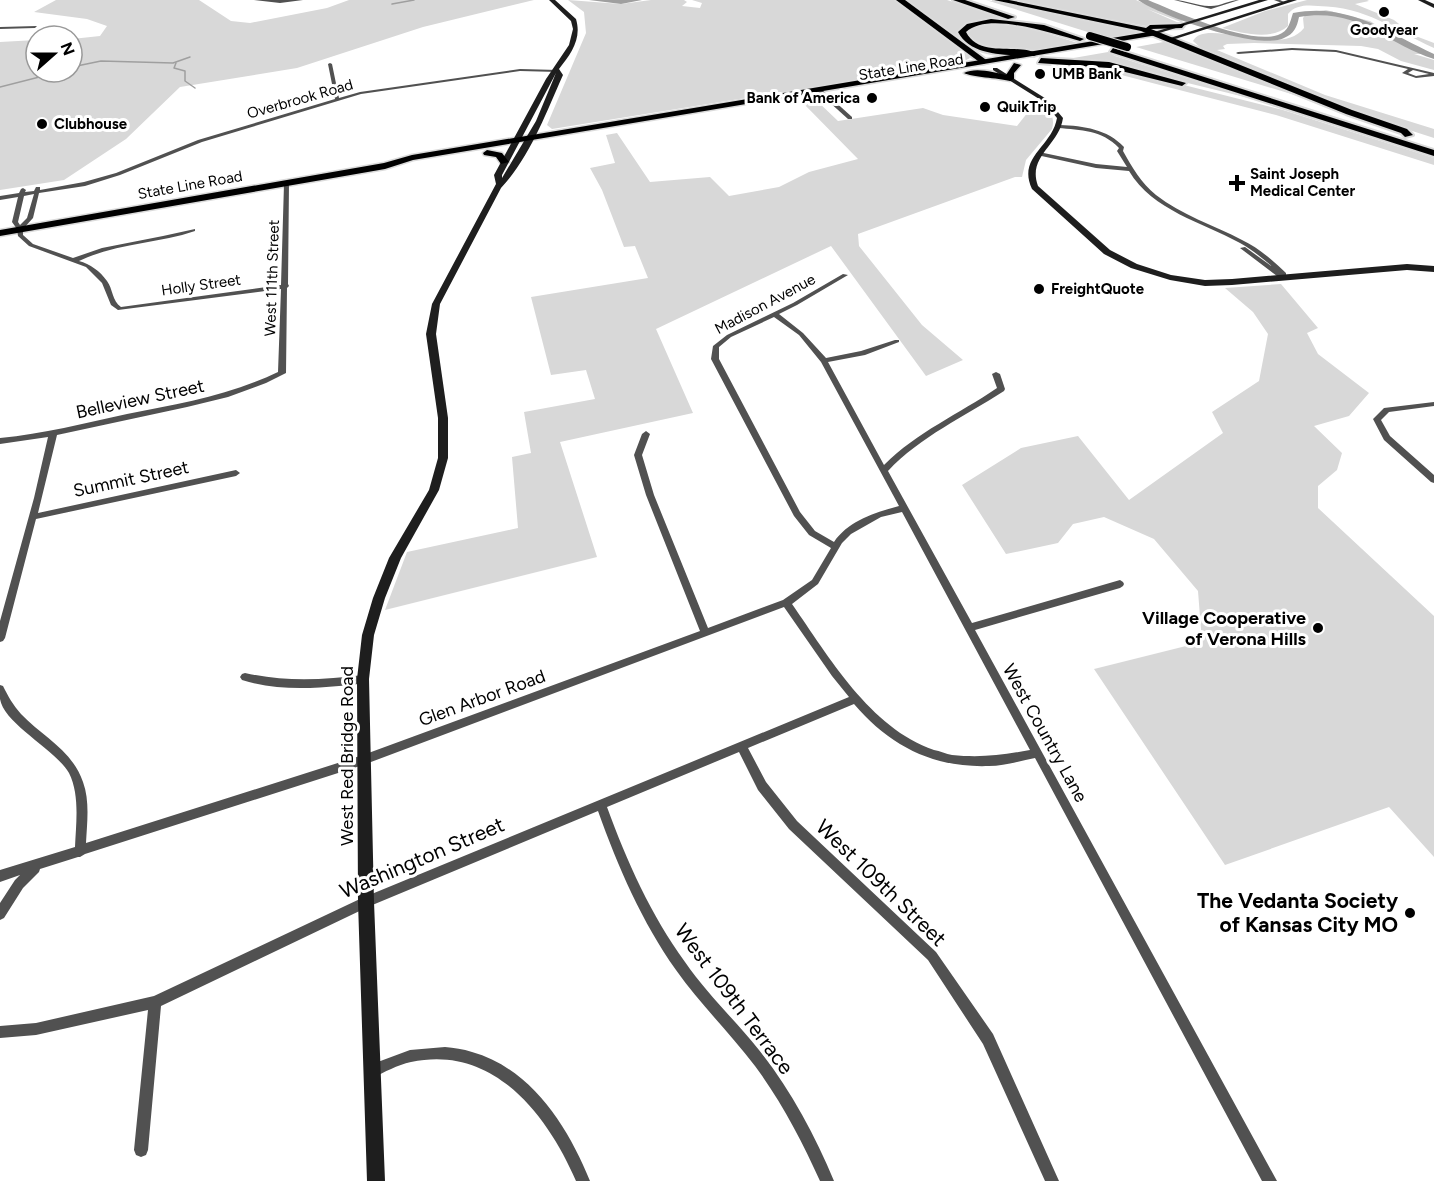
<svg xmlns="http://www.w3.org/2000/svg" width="1434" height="1181" font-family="Figtree,sans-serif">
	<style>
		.green { fill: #d8d8d8 }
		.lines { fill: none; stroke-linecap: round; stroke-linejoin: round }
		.stream { stroke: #9f9f9f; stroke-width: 1.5 }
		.river { fill: #9f9f9f; fill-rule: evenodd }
		.primary-casing { stroke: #dbdbdb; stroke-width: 3 }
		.highway-casing { stroke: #dbdbdb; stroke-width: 4 }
		.street { fill: #515151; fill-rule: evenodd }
		.secondary { fill: #1e1e1e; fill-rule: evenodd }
		.primary { fill: #000; fill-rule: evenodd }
		.highway { fill: #000; fill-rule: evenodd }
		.highway-bridge-casing { stroke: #dbdbdb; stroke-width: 10; stroke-linecap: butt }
		.highway-bridge { stroke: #000; stroke-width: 8 }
		.poi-dot { fill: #000; stroke: #fff; stroke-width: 2 }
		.labels { text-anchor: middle; stroke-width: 6; stroke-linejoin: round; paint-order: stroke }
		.far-poi-label { font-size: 15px; font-weight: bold; fill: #000; stroke: #fff; text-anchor: start }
		.far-street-label { font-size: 15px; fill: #000; stroke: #fff }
		.street-label { font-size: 18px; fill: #000; stroke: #fff }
		.poi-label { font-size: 18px; font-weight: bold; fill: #000; stroke: #fff; text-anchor: end }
		.near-street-label { font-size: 21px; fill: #000; stroke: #fff }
		.near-poi-label { font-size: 21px; font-weight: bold; fill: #000; stroke: #fff; text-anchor: end }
	</style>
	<rect width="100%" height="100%" fill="#fff"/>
	<g class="green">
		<path d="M56 0H199L231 21 250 23 327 8 349 0H534L423 27 297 68 180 87 126 139 64 180 0 190V42L36 40V72H72V39L100 36 107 26 87 19 34 12Z"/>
		<path d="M568 0 621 4 651 0H684L687 2 682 6 700 8 702 3 692 0H896L967 53 970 58 958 64 552 129 547 125 586 33 584 12Z"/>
		<path d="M904 0H947L1019 23 1000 21 964 26 958 38Z"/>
		<path d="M986 0 1136 29 1146 33 1110 39Z"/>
		<path d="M1006 0H1136L1184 21 1181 22 1147 9 1179 23 1146 26Z"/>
		<path d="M1307 0H1367L1369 1 1355 4 1394 20 1413 35 1434 43V48C1392 29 1367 7 1318 6 1307 5 1295 5 1288 14V26C1272 41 1242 33 1222 28L1265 11Z"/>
		<path d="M1326 10 1370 21 1422 54H1414L1434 60V70L1401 61 1378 49 1361 46 1254 43 1227 44 1223 46 1225 49 1217 50 1325 95 1434 129V138C1355 113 1278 81 1202 49L1193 41C1206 16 1279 60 1304 28L1303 18 1307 13Z"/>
		<path d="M989 23 1024 26 1081 44C1047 48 988 65 965 32L971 27Z"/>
		<path d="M1169 41 1334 107 1136 47Z"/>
		<path d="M1108 52 1115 56 1253 99 1114 65 1062 60Z"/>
		<path d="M1051 64 1107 67 1172 82 1283 110 1434 158V165L1276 115 1106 71Z"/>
		<path d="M816 100 838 121 923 108 943 115 1017 126 1032 107 1044 105C1051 112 1055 118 1052 129L1026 160 1022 177H1015L858 234 859 246 922 325 963 360 926 376 831 246 656 329 693 413 560 442 597 557 385 610 407 552 518 528 512 457 531 453 524 412 595 399 586 370 551 375 531 297 648 278 635 246 624 247 602 190 590 168 615 163 606 135 617 133 650 182 710 177 729 196 779 187 809 172 858 159 802 102Z"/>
		<path d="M1281 284 1318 328 1307 333 1318 354 1369 393 1349 416 1314 426 1342 453 1337 470 1318 486V508L1434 616V857L1389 807 1225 865 1094 669 1202 642 1198 591 1154 539 1104 517 1073 524 1058 543 1006 554 962 485 1021 448 1078 436 1129 500 1223 433 1212 412 1259 381 1268 334 1253 312 1225 288Z"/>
	</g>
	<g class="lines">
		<g class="stream">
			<path d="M392 4 414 0"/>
			<path d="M176 63 174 68 185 71V81L195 88"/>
			<path d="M72 67 101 61 173 63 190 57"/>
			<path d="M0 87 59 72"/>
		</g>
		<g class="river">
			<path d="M589 0H642L621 4Z"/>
			<path d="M1138 0H1148C1177 12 1249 45 1278 35 1289 31 1290 22 1293 13 1348 2 1387 32 1434 54V59C1384 43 1358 7 1299 17 1297 27 1294 34 1284 38 1259 51 1161 16 1138 0Z"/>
		</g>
		<g class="primary-casing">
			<g id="primary">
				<path d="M1154 31 1157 35 413 160 385 169 0 236V230L384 163 412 155Z"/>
				<path d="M1014 63 1021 65 1014 73V79L1010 81C998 78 971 77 964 73 975 67 994 72 1006 75Z"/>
				<path d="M487 150 502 153 509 162 501 164 496 157 484 155 483 153Z"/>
			</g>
		</g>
		<g class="highway-casing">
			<g id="highway">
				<path d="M896 0H905L989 62 982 64Z"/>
				<path d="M953 0H965L1015 17 1008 19Z"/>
				<path d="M994 0H1009L1146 28 1150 25 1185 24 1182 28 1151 29 1352 110 1407 129 1413 135 1405 137 1401 133 1346 114 1141 31Z"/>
				<path d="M991 19 1044 25 1084 39 1080 41C1053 34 989 11 966 32 980 59 1018 42 1038 54L1034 56C1009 55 971 57 958 32L967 24Z"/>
				<path d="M1113 48 1434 150V156L1110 52Z"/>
				<path d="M1041 58 1109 62 1186 83 1182 86 1109 68 1038 63Z"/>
			</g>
		</g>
		<g class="street">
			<path d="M254 0H303L280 3Z"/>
			<path d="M1174 0C1186 0 1197 6 1209 6 1219 7 1229 0 1239 0L1211 9Z"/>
			<path d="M1274 0H1280L1284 2 1282 3Z"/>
			<path d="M37 26 35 28 0 29V27Z"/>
			<path d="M1292 48 1336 50 1434 73V76L1416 78 1402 73 1408 69 1336 52 1292 50 1238 54 1236 53 1238 52ZM1413 70 1429 74 1416 76 1408 73Z"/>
			<path d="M330 63 332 64 339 98 360 92 520 69 558 70 560 71 558 72 520 71 361 94 202 142 120 175 85 186 39 193 33 218 23 229V235L33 244 73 258 102 248 163 236 195 229V231C157 244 116 243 79 261 90 264 100 271 107 281 113 289 112 301 121 307L281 285 284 184 289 183 288 284 289 286 287 288 286 373 266 383 228 397 187 407 57 435 38 513 236 470 240 473 236 476 36 519 5 638 3 641 0 642V621L34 498 48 437 0 444V438C43 434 85 423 127 414 179 404 230 395 278 372L281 289 118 310 111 305 102 283 86 267 29 246 18 236 17 229 12 222 18 197 0 200V196L19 193 21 189 23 188 26 190 25 192 34 191 36 187H40V190L84 182 116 173 198 140 335 99 328 64ZM34 194 27 218 20 225 18 222 24 196Z"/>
			<path d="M817 89H821L852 117V119H848L817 91Z"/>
			<path d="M1060 125C1084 126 1107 129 1124 147L1123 151C1132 167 1141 183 1156 195 1181 215 1214 225 1242 240 1259 248 1272 260 1286 273V278L1281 279 1240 248 1245 247 1274 268C1263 259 1253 250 1240 243 1202 222 1153 211 1129 171L1096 168 1037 155 1036 154 1039 152 1096 164 1127 167 1117 151 1119 148C1102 130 1081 130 1058 128V126Z"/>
			<path d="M843 274 848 275 797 305 779 314 803 333 826 358 861 351 895 340H899V342L865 355 828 362 884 465C917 432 959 414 997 388L992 374 996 372 1000 374 1005 389 1004 391C964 417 921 436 888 471L972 623 1120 580 1123 582 1124 584 1123 586 1120 588 975 630 1277 1181H1262L1035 758C1020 761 1004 766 989 766 933 768 890 746 854 704L748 748 766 782 797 821 936 952 993 1034 1059 1181H1045L983 1044 928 960 789 829 758 790 739 752 607 807C627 862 651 915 685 962 707 994 735 1020 759 1050 790 1089 815 1135 834 1181H820C802 1141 781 1101 755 1066 730 1033 700 1004 676 970 642 922 618 867 598 811L370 906 161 1006 148 1150 146 1155 141 1157 136 1155 134 1150 148 1010 36 1035 0 1038V1026L36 1023 154 996 362 898 849 697 832 676 784 607 363 765 85 854 80 857H78L40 869 39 872 23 888 4 918 0 920V903L15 880 20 875 0 882V870L75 847C76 823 80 795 69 773 55 749 4 724 0 699 0 694 0 689 0 685L3 686C8 696 13 705 21 714 43 737 72 750 83 782 90 801 87 823 86 843L363 755 700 631 646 495 634 455 642 434 646 431 650 434 642 455 654 495 708 628 783 600 812 580 831 548 809 535 794 516 711 359 713 346 727 335 793 303ZM774 317 799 335 821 362 899 506C876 512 848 521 834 542L815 531 800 512 719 359V347L731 337ZM902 512 1030 750C1002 755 981 758 952 755 946 754 940 751 934 750 870 728 829 657 792 604L818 584 842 543 851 534 881 517Z"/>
			<path d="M1434 402V406L1389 412 1381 420 1390 436 1434 475V483L1431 482 1384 440 1373 419 1384 408Z"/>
			<path d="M245 673C285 682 323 680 363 675L366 676 368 679 366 682C358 685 348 685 339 686 307 689 273 690 242 680L240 677 242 674Z"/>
			<path d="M445 1047C454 1048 463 1049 472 1052 532 1069 568 1127 590 1181H576C547 1114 493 1044 411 1062 397 1065 385 1072 372 1078L367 1076 365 1071 367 1066 410 1050Z"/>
		</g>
		<g class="secondary">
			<path d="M549 0H555L576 19C582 39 571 54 559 69L563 75C546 113 530 157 501 188L440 304 436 334 448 418V458L439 490 401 558 385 598 374 635 369 679 374 902 385 1181H367L358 902 357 679 362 635 373 598 389 558 429 490 438 458V418L426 334 432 304 496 184 494 175 546 79 569 45 573 29 571 21ZM556 73 536 121 502 178V175Z"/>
			<path d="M1259 0H1268L1156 34 1151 33Z"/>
			<path d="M1288 0H1297L1172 40 1167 39Z"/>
			<path d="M1418 0H1425L1434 4V8Z"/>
			<path d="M993 68H997L1048 100 1063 118C1059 146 1027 156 1038 186L1110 250 1137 264 1171 275 1205 280 1232 279 1407 264 1434 266V272L1407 270 1232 285 1205 286 1170 280 1131 268 1104 254 1032 189C1017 157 1052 147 1057 118L1044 102 993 70Z"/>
		</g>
		<use href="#primary" class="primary"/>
		<use href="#highway" class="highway"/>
		<g class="highway-bridge-casing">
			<path id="highway-bridge" d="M1090 36 1127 47"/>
		</g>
		<use href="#highway-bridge" class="highway-bridge"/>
	</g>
	<g class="poi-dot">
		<circle cx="1384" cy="12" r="6"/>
		<circle cx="1040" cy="74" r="6"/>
		<circle cx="872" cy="98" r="6"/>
		<circle cx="985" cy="107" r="6"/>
		<circle cx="42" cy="124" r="6"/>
		<path d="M1234 174h6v6h6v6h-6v6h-6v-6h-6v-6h6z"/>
		<circle cx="1039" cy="289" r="6"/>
		<circle cx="1318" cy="628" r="6"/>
		<circle cx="1410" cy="913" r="6"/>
	</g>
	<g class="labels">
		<g class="far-poi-label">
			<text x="1384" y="35" text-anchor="middle">Goodyear</text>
			<text x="1052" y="79">UMB Bank</text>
			<text x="860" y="103" text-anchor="end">Bank of America</text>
			<text x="997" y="112">QuikTrip</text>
			<text x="54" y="129">Clubhouse</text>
			<text x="1250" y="179">Saint Joseph<tspan x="1250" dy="17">Medical Center</tspan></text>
			<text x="1051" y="294">FreightQuote</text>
		</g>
		<g class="far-street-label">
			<text transform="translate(911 67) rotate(-9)" y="5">State Line Road</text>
			<text transform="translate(300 99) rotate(-16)" y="5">Overbrook Road</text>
			<text transform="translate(190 185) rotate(-10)" y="5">State Line Road</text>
			<text transform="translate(272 278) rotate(-88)" y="5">West 111th Street</text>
			<text transform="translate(201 285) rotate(-8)" y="5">Holly Street</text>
			<text transform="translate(765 304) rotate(-28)" y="5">Madison Avenue</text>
		</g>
		<g class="street-label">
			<text transform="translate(140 399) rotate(-12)" y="6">Belleview Street</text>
			<text transform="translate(131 479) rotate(-12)" y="6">Summit Street</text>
			<text transform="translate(482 698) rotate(-20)" y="6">Glen Arbor Road</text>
			<text transform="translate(1045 733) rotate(61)" y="6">West Country Lane</text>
			<text transform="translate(347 756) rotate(-90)" y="6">West Red Bridge Road</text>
		</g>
		<g class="poi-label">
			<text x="1306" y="624">Village Cooperative<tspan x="1306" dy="21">of Verona Hills</tspan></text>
		</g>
		<g class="near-street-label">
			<text transform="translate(422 858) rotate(-23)" y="7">Washington Street</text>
			<text transform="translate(881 883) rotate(44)" y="7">West 109th Street</text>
			<text transform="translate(734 999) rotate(53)" y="7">West 109th Terrace</text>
		</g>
		<g class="near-poi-label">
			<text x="1398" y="908">The Vedanta Society<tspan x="1398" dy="24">of Kansas City MO</tspan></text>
		</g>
	</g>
	<g transform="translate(54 54) rotate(69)"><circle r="28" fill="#ffffff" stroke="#999999" stroke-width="1.5"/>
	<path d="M0-4.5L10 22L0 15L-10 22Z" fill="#000000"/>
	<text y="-9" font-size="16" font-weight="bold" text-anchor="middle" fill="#000000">N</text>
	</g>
</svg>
